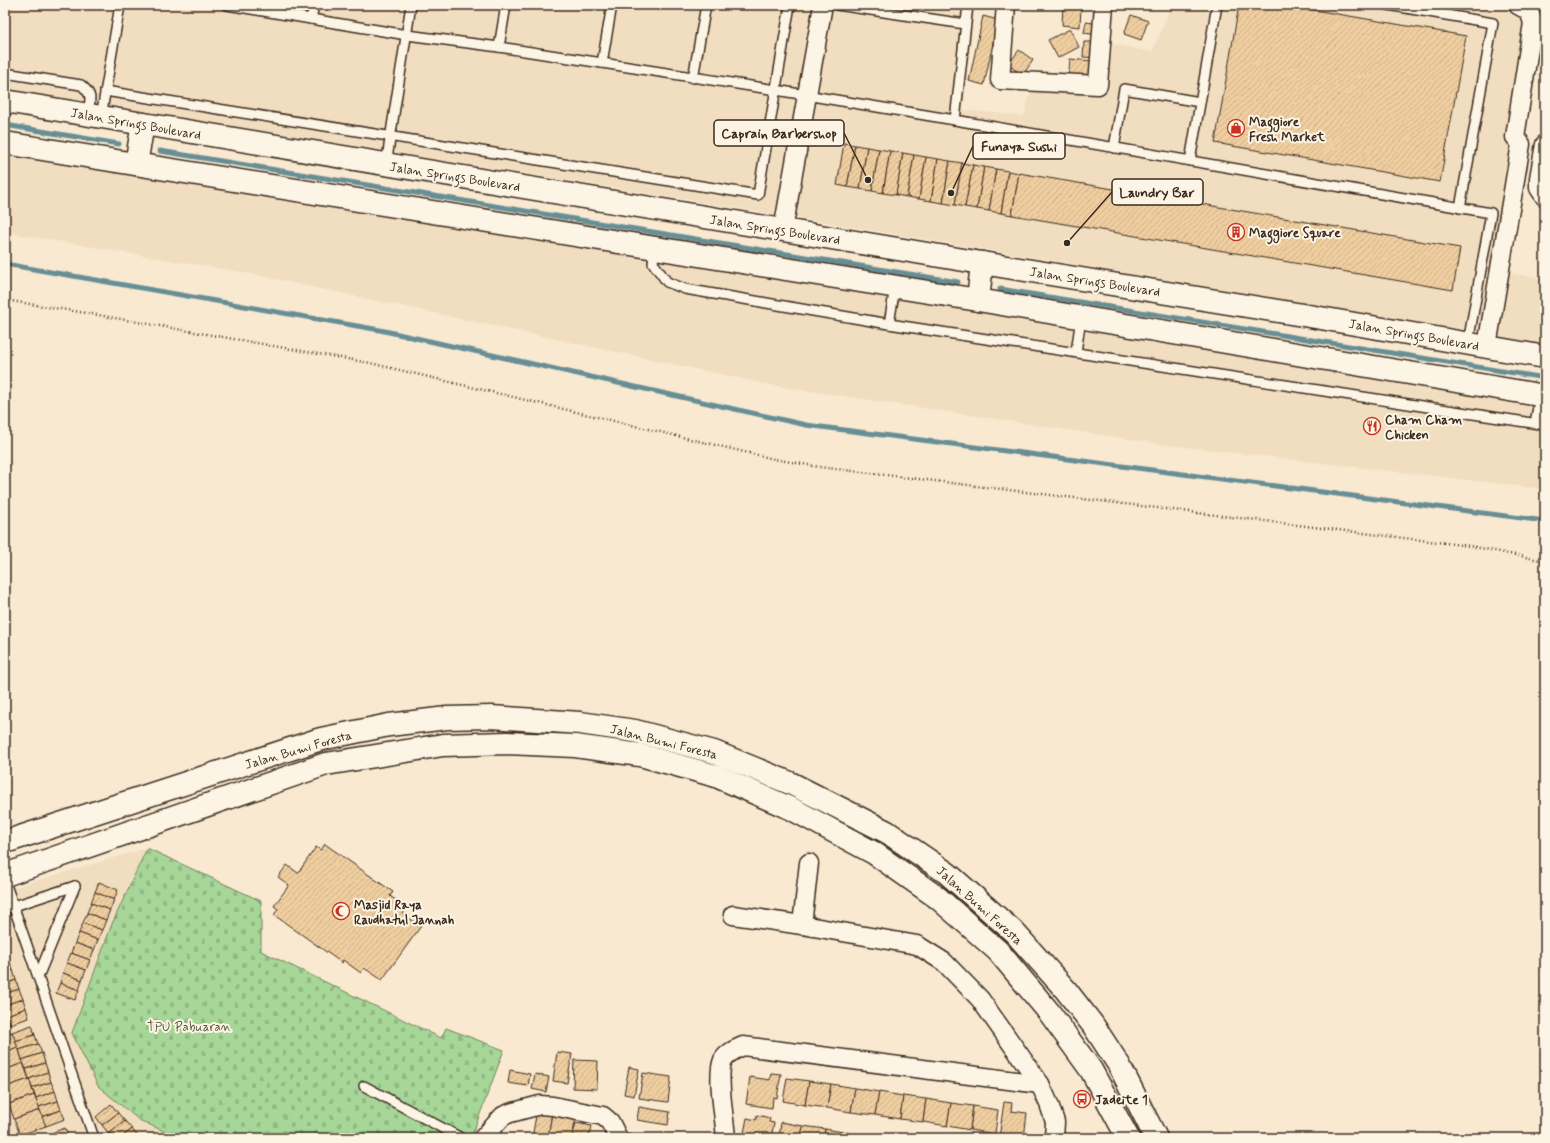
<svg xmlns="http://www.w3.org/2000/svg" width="1550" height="1143" font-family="Mynerve,sans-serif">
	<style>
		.built { fill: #f1ddbf }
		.cemetery { fill: url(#cemetery-stones); stroke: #71805b }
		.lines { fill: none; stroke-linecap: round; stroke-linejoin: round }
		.stream { stroke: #678e95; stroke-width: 5 }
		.building { fill: url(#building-hatch); stroke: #3b2a1e }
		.lane-casing { stroke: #3b2a1e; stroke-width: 12 }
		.street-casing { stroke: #3b2a1e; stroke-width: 21 }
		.secondary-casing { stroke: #3b2a1e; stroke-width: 25 }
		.path { stroke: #3b2a1e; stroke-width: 2.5; stroke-dasharray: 1 3; stroke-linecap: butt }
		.lane { stroke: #fcf5e5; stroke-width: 9 }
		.street { stroke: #fcf5e5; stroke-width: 18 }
		.secondary { stroke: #fcf5e5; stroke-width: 22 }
		.labels { text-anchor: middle; stroke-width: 4; stroke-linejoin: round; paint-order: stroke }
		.poi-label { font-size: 13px; font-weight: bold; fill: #3b2a1e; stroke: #fcf5e5; text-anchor: start }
		.street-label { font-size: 13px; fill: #3b2a1e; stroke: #fcf5e5 }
		.park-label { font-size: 13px; fill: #56553c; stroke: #fcf5e5 }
		.leader { fill: none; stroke: #3b2a1e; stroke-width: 1.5 }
		.callout-dot { fill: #3b2a1e; stroke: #fcf5e5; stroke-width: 1.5 }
		.callout { fill: #fcf5e5; stroke: #3b2a1e; stroke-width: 1.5 }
		.callout-label { font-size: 14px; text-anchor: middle; font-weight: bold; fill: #3b2a1e }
	</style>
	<defs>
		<pattern id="cemetery-stones" width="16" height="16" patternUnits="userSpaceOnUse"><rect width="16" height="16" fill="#a7d798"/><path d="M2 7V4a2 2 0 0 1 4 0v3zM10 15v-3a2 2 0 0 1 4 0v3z" fill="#91b983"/></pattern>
		<pattern id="building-hatch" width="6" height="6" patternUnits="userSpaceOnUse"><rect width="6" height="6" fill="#efcea0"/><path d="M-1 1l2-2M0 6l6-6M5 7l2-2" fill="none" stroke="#ceb189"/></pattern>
	</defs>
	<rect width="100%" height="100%" fill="#f8e9d0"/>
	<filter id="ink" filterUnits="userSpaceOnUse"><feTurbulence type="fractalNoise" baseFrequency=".025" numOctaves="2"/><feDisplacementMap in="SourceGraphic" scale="8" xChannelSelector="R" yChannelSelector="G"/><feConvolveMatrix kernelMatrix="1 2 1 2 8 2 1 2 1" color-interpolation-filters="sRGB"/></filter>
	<g filter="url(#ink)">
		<g class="built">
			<path d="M5 5H975L963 110 1024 116 1032 87 1105 94 1113 44 1152 52 1172 5H1493L1517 9 1528 24 1516 149 1484 333 811 220 5 89Z"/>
			<path d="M5 156 822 282 1545 406V489L1161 444 771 385 252 274 5 232Z"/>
			<path d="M1509 273 1545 279V344L1498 337Z"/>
			<path d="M147 848 112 924 139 1120 179 1138H5V890Z"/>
		</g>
		<path class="cemetery" d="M147 848 261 901V951L441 1038 446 1028 504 1050 471 1138H179L139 1120 98 1086 72 1033 112 924Z"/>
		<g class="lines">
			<g class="stream">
				<path d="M5 125 119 144"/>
				<path d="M160 151 958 282"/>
				<path d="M5 264 380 330 806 425 1545 521"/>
				<path d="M1000 289 1545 378"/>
			</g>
		</g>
		<g class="building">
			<path d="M1063 5H1081L1080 27 1062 25Z"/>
			<path d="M1122 5H1132L1130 9Z"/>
			<path d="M1239 5H1285L1466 36 1440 182 1215 143Z"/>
			<path d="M1131 15 1148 21 1141 40 1124 34Z"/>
			<path d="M983 16 998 20 984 85 969 81Z"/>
			<path d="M1086 22 1099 24 1097 35 1084 33Z"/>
			<path d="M1070 29 1079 47 1058 58 1048 40Z"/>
			<path d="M1084 42H1098V58L1083 57Z"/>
			<path d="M1019 50 1033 60 1023 75 1008 65Z"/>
			<path d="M1070 59 1092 61 1090 84 1068 81Z"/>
			<path d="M844 143 855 145 847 187 837 185Z"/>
			<path d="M855 145 867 147 860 189 847 187Z"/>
			<path d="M867 147 879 149 872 191 860 189Z"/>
			<path d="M879 149 890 151 883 193 872 191Z"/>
			<path d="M890 151 903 153 896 195 883 193Z"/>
			<path d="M903 153 914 155 907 197 896 195Z"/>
			<path d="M914 155 926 157 919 199 907 197Z"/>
			<path d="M926 157 938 159 931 201 919 199Z"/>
			<path d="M938 159 950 161 943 203 931 201Z"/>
			<path d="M950 161 962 163 955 205 943 203Z"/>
			<path d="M962 163 973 165 965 207 955 205Z"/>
			<path d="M973 165 984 167 977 209 965 207Z"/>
			<path d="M984 167 996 169 989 211 977 209Z"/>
			<path d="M996 169 1008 171 1001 213 989 211Z"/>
			<path d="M1008 171 1019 173 1012 215 1001 213Z"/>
			<path d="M1019 173 1460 248 1453 290 1012 215Z"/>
			<path d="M325 844 393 892 390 896 407 908 403 914 421 926 382 980 364 968 361 973 343 960 342 963 274 915 278 909 274 906 289 885 278 877 287 865 298 873 316 847 321 850Z"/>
			<path d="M99 882 118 890 114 900 95 892Z"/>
			<path d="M95 892 114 900 110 910 91 903Z"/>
			<path d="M91 903 110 910 106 920 87 913Z"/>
			<path d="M87 913 106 920 102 930 83 923Z"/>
			<path d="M83 923 102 930 98 940 79 933Z"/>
			<path d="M79 933 98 940 94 950 75 943Z"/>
			<path d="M75 943 94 950 90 960 71 953Z"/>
			<path d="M6 951 9 961 5 962V952Z"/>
			<path d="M71 953 90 960 86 970 67 963Z"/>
			<path d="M9 961 13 970 5 973V962Z"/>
			<path d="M67 963 86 970 82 980 63 973Z"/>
			<path d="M13 970 16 980 5 984V973Z"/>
			<path d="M63 973 82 980 79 990 60 983Z"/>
			<path d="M16 980 19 989 5 994V984Z"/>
			<path d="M60 983 79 990 75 1000 56 993Z"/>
			<path d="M19 989 23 999 5 1005V994Z"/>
			<path d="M23 999 26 1008 7 1015 5 1005Z"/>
			<path d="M26 1008 29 1018 10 1024 7 1015Z"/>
			<path d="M5 1010 10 1024 5 1026Z"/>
			<path d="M32 1025 35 1035 15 1041 12 1032Z"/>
			<path d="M12 1032 18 1047 5 1052V1034Z"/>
			<path d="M35 1035 38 1044 19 1050 15 1041Z"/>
			<path d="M38 1044 42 1053 22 1060 19 1050Z"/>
			<path d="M18 1047 23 1063 5 1070V1052Z"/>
			<path d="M557 1052 572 1054 567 1083 553 1081Z"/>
			<path d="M42 1053 45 1063 26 1069 22 1060Z"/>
			<path d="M574 1060 598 1061 597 1089 573 1088Z"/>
			<path d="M23 1063 29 1079 5 1087V1070Z"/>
			<path d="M45 1063 48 1072 29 1079 26 1069Z"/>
			<path d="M629 1067 639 1069 634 1096 624 1094Z"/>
			<path d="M510 1070 530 1074 528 1086 508 1083Z"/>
			<path d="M48 1072 51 1082 32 1088 29 1079Z"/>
			<path d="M643 1073 671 1077 668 1102 639 1098Z"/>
			<path d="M771 1073 781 1074 777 1098 773 1097 772 1108 746 1104 750 1077 770 1080Z"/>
			<path d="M535 1074 549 1077 546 1092 532 1089Z"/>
			<path d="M787 1078 809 1081 805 1105 783 1101Z"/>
			<path d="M29 1079 34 1095 9 1104 5 1093V1087Z"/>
			<path d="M809 1081 831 1084 827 1108 805 1105Z"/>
			<path d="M51 1082 55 1091 36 1098 32 1088Z"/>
			<path d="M831 1084 855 1088 851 1112 827 1108Z"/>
			<path d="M855 1088 879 1092 875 1115 851 1112Z"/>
			<path d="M55 1091 58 1101 39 1107 36 1098Z"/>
			<path d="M879 1092 903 1096 900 1119 875 1115Z"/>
			<path d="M34 1095 40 1110 14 1119 9 1104Z"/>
			<path d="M903 1096 926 1099 923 1122 900 1119Z"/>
			<path d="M926 1099 951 1103 947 1126 923 1122Z"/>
			<path d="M58 1101 61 1110 42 1117 39 1107Z"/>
			<path d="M1004 1102 1012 1103 1011 1111 1027 1113 1024 1138 1009 1136V1138H999Z"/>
			<path d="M951 1103 973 1106 970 1130 947 1126Z"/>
			<path d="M111 1104 118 1113 102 1125 96 1117Z"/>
			<path d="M973 1106 998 1110 995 1134 970 1130Z"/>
			<path d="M639 1107 670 1112 668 1125 637 1120Z"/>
			<path d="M40 1110 46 1126 20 1135 14 1119Z"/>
			<path d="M61 1110 65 1119 46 1126 42 1117Z"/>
			<path d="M537 1110 552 1113 548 1138H532Z"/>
			<path d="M118 1113 125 1121 109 1134 102 1125Z"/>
			<path d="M552 1113 576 1117 572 1138H548Z"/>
			<path d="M757 1115 770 1118 769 1122 774 1123 771 1138H743L747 1118 756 1120Z"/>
			<path d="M125 1121 132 1129 121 1138H113L109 1134Z"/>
			<path d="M781 1122 803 1126 801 1138H779Z"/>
			<path d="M576 1123 592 1126 589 1138H572Z"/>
			<path d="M803 1126 825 1129 824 1138H801Z"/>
			<path d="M65 1128 69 1138H47L46 1135Z"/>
			<path d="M132 1129 139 1138H121Z"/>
			<path d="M825 1129 849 1133V1138H824Z"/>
			<path d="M849 1133 873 1137V1138H849Z"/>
			<path d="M628 1134 640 1138H627Z"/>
			<path d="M46 1135 47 1138H37Z"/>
		</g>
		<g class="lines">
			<g class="lane-casing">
				<g id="lane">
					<path d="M227 5 407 35 499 47 776 90 955 120 968 5"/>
					<path d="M837 5 965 24"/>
					<path d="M1388 5 1493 23 1460 208"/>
					<path d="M311 19 314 5"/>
					<path d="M499 47 506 5"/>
					<path d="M602 63 612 5"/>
					<path d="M5 73 81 85C94 95 90 101 87 115"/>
					<path d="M693 78 706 5"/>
					<path d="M105 91 758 195 790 5"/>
					<path d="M101 117 120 5"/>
					<path d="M955 120 1491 213 1468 343"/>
					<path d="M1114 148 1124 89 1200 102"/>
					<path d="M1190 161 1217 5"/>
					<path d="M386 165 411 5"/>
					<path d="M655 248 653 263 667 282 685 289 889 324 1545 425"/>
					<path d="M889 324 895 287"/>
					<path d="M1076 352 1081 318"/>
					<path d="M1535 423 1540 396"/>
					<path d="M5 882 94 1138"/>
					<path d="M5 909 75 886"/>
					<path d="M38 977 75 886"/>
					<path d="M364 1086 461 1138"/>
				</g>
			</g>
			<g class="street-casing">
				<g id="street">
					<path d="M1006 5 1000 80 1098 85 1104 5"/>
					<path d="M1545 144 1539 178V188L1545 197"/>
					<path d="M783 230 823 5"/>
					<path d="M1487 346 1521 144 1515 137 1533 23 1529 11 1518 5"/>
					<path d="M733 915 802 925 917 945 944 962 980 999 1040 1084 1049 1104 1055 1122 1054 1138"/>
					<path d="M802 925 809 863"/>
					<path d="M483 1138 503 1116 510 1113 540 1105 553 1106 603 1116 610 1122 618 1138"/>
					<path d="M726 1138C725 1121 716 1075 723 1060 727 1053 736 1049 743 1046L1040 1084"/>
				</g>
			</g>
			<g class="secondary-casing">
				<g id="secondary">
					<path d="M5 101 982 263 1309 316 1545 357"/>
					<path d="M5 143 978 300 1545 396"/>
					<path d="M136 164 143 124"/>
					<path d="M978 300 982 263"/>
					<path d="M5 842 321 739 389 725 447 718 491 717 580 723 635 731 714 752 790 783 887 832 947 873 1014 932 1065 989 1093 1025 1119 1065 1156 1138"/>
					<path d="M5 875 326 764 443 745 507 743 575 746 640 755 716 776 792 809 874 853 938 898 998 951 1049 1012 1091 1070 1128 1138"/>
				</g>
			</g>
			<path class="path" d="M5 300 92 314 370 363 774 459 820 467 1470 546 1545 561"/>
			<use href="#lane" class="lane"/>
			<use href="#street" class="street"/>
			<use href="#secondary" class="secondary"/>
		</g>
	</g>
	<defs>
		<g id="shop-ring" transform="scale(0.9)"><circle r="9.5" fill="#fcf5e5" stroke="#c8321e" stroke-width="1.5"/><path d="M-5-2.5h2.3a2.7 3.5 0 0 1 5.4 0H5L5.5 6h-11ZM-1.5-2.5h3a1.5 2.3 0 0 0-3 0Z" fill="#c8321e"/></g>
		<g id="building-ring" transform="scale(0.9)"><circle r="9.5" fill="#fcf5e5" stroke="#c8321e" stroke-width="1.5"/><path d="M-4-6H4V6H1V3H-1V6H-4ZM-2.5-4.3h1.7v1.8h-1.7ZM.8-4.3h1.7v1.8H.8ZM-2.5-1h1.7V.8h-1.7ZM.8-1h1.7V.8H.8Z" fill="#c8321e"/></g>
		<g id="restaurant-ring" transform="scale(0.9)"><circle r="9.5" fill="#fcf5e5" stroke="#c8321e" stroke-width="1.5"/><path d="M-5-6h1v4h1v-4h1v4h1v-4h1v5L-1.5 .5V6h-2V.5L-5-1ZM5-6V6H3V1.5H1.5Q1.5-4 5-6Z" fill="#c8321e"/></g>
		<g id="mosque-ring" transform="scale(0.9)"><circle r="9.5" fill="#fcf5e5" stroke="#c8321e" stroke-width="1.5"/><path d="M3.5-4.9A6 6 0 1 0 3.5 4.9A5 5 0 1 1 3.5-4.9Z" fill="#c8321e"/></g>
		<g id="bus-ring" transform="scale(0.9)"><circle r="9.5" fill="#fcf5e5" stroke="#c8321e" stroke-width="1.5"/><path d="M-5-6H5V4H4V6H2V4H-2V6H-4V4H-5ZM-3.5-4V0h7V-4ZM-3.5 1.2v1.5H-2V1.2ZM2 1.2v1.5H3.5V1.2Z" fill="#c8321e"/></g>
	</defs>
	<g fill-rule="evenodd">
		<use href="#shop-ring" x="1236" y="128"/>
		<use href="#building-ring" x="1236" y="232"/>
		<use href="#restaurant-ring" x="1372" y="426"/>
		<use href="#mosque-ring" x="341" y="911"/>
		<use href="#bus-ring" x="1082" y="1099"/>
	</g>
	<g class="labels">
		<g class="poi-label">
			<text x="1249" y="126">Maggiore<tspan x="1249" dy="15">Fresh Market</tspan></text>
			<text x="1249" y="237">Maggiore Square</text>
			<text x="1385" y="424">Cham Cham<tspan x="1385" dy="15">Chicken</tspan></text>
			<text x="354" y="909">Masjid Raya<tspan x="354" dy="15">Raudhatul Jannah</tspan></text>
			<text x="1095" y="1104">Jadeite 1</text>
		</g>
		<g class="street-label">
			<text transform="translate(136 123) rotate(10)" y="5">Jalan Springs Boulevard</text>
			<text transform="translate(455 176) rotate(9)" y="5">Jalan Springs Boulevard</text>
			<text transform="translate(775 229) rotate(9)" y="5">Jalan Springs Boulevard</text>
			<text transform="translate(1095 281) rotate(9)" y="5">Jalan Springs Boulevard</text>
			<text transform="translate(1414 334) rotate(10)" y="5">Jalan Springs Boulevard</text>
			<text transform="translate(664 741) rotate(14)" y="5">Jalan Bumi Foresta</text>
			<text transform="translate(298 749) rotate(-16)" y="5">Jalan Bumi Foresta</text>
			<text transform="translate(980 905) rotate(42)" y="5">Jalan Bumi Foresta</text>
		</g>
		<g class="park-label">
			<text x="189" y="1031">TPU Pabuaran</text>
		</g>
	</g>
	<path class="leader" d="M868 180L844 133M951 193L973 146M1067 243L1112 192"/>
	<g class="callout-dot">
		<circle cx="868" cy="180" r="4"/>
		<circle cx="951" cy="193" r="4"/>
		<circle cx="1067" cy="243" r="4"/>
	</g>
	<g class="callout">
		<rect x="714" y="120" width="130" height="26" rx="4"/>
		<rect x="973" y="133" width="92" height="26" rx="4"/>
		<rect x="1112" y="179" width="91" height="26" rx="4"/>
	</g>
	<g class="callout-label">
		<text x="779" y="138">Caprain Barbershop</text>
		<text x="1019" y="151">Funaya Sushi</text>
		<text x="1157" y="197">Laundry Bar</text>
	</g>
	<rect width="1550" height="1143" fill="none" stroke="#fcf5e5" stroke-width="20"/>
	<rect x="10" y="10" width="1530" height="1123" fill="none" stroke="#3b2a1e" stroke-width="1.5" filter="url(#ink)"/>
</svg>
